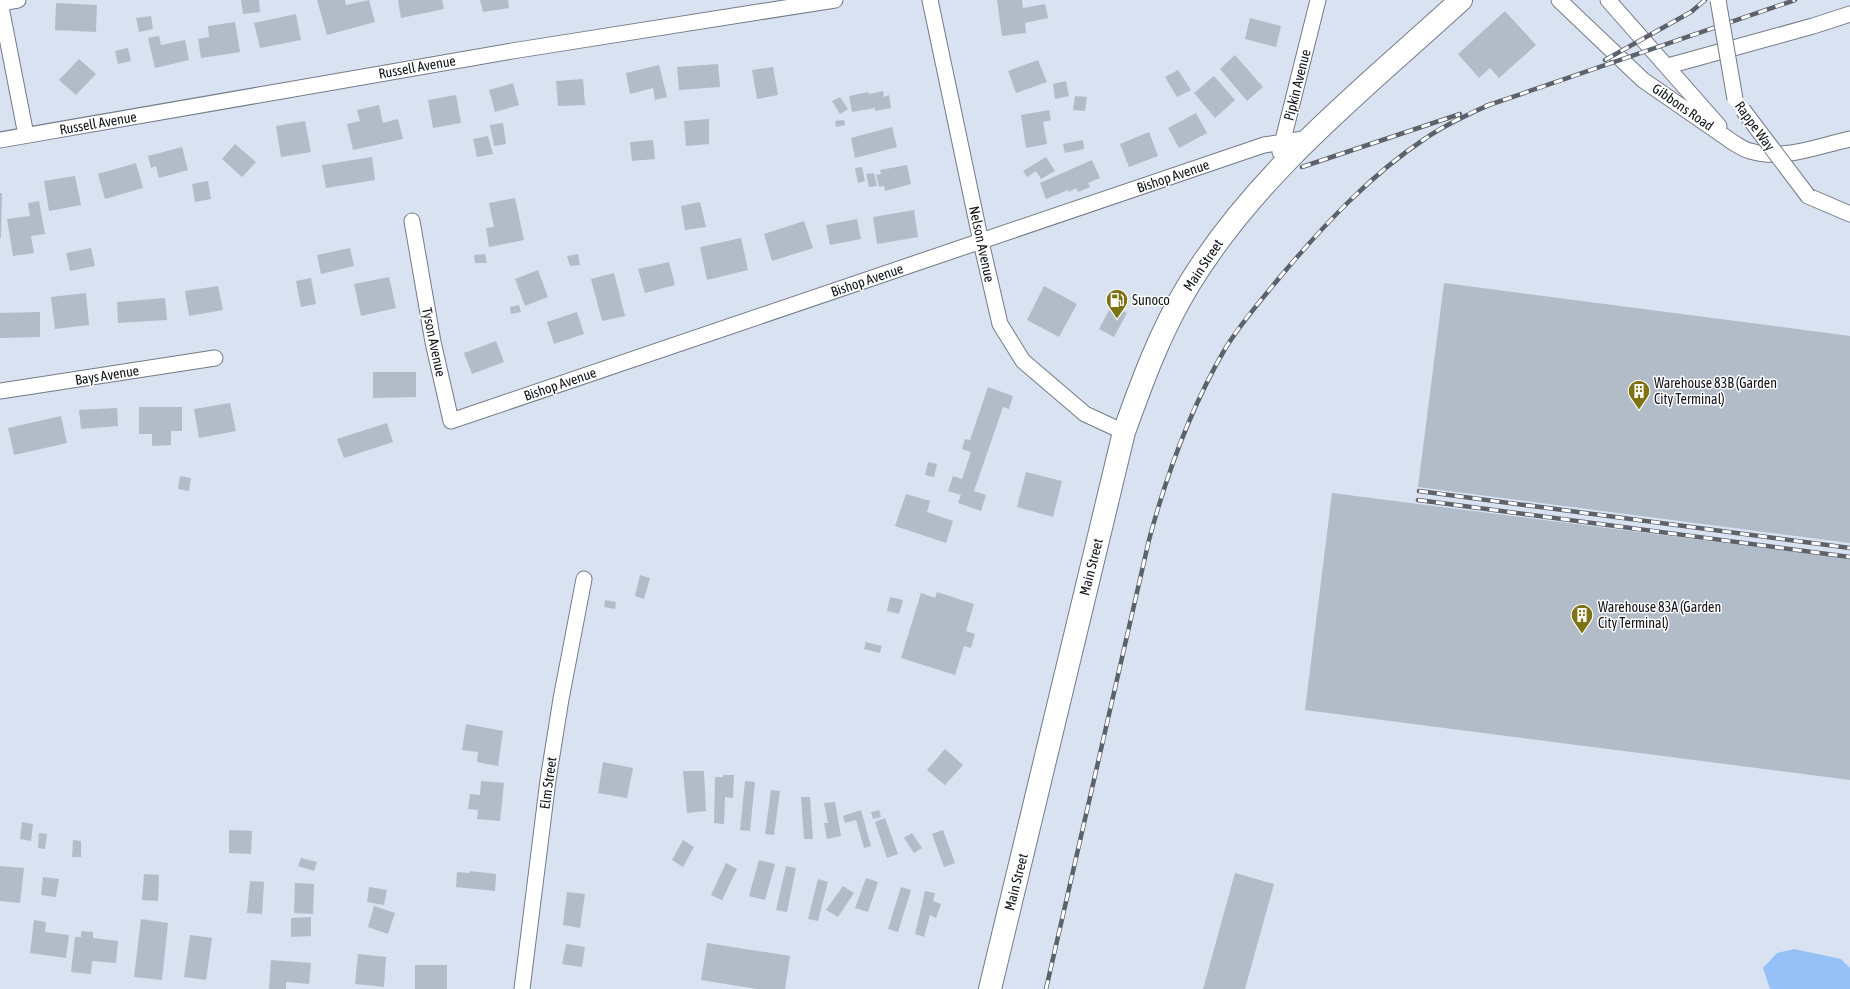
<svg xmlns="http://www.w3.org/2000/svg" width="1850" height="989" font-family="'Asap Condensed',sans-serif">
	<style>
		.water { fill: #96c1f7 }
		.building { fill: #b1bcc8 }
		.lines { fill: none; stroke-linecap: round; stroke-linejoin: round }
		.street-casing { stroke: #727b87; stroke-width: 17 }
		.primary-casing { stroke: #727b87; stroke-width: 24 }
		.street { stroke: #fff; stroke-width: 15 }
		.primary { stroke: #fff; stroke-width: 22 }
		.rail-casing { stroke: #5c626b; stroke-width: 4.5 }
		.rail { stroke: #fff; stroke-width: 3; stroke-dasharray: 9; stroke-linecap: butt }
		.street-bridge-casing { stroke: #727b87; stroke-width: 17; stroke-linecap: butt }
		.street-bridge { stroke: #fff; stroke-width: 15 }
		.labels { text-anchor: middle; stroke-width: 3; stroke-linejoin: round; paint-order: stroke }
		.street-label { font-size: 14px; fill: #101419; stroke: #fff }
		.poi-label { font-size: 14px; fill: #101419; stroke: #fff; text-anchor: start }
	</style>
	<rect width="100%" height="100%" fill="#d8e2f0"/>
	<path class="water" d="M1794 949 1841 959 1850 968V989H1770L1763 968 1777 953Z"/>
	<g class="building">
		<path d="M241 0H259L260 12 243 14Z"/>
		<path d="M317 0H345L346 5 369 0 375 22 327 35Z"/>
		<path d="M398 0H442L444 9 401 18Z"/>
		<path d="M480 0H508L509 8 483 12Z"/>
		<path d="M997 0H1022L1023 8 1045 4 1048 18 1025 23 1026 33 1002 36Z"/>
		<path d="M56 3 97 5 96 32 55 30Z"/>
		<path d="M1505 11 1536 45 1499 78 1490 68 1479 78 1458 54Z"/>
		<path d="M296 14 301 40 260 48 254 23Z"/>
		<path d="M151 16 153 29 139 32 136 18Z"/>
		<path d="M1250 18 1281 26 1276 47 1245 39Z"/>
		<path d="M235 22 240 52 201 58 198 39 209 37 208 26Z"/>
		<path d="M159 36 161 45 185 40 189 60 155 68 148 38Z"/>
		<path d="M128 48 131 61 118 64 115 51Z"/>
		<path d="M1235 55 1263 87 1247 101 1220 69Z"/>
		<path d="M79 59 96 74 76 95 59 80Z"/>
		<path d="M1038 60 1047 82 1016 93 1008 71Z"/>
		<path d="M718 64 720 87 679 90 677 67Z"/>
		<path d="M659 65 667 97 655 100 653 88 630 94 626 73Z"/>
		<path d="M773 67 778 95 757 99 752 70Z"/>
		<path d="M1178 70 1191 90 1177 97 1165 77Z"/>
		<path d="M1214 76 1235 100 1215 118 1194 93Z"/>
		<path d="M583 79 585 105 558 106 556 81Z"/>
		<path d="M1066 81 1069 96 1055 99 1053 84Z"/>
		<path d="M513 83 519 105 495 112 489 90Z"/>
		<path d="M883 91 884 97 889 95 891 108 875 111V108L852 112 849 96 868 92 869 94Z"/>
		<path d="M456 95 461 123 433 128 428 100Z"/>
		<path d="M1075 96 1087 97 1085 111 1073 110Z"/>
		<path d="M840 97 848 109 840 114 832 101Z"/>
		<path d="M379 105 383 123 398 119 403 139 353 150 347 124 360 121 357 110Z"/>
		<path d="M1049 110 1051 120 1043 122 1047 144 1026 148 1021 115Z"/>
		<path d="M1196 113 1207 133 1179 148 1168 128Z"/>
		<path d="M709 119V144L686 146 684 121Z"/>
		<path d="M844 120 845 125 836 127 835 121Z"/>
		<path d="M305 121 311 152 281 157 276 126Z"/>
		<path d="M503 123 506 144 494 146 490 125Z"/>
		<path d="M892 127 897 147 855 158 851 138Z"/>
		<path d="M1149 132 1158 156 1129 167 1120 144Z"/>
		<path d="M488 136 493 154 477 157 473 139Z"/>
		<path d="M653 140 655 159 632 161 630 142Z"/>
		<path d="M1083 140 1084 149 1065 153 1063 144Z"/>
		<path d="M235 144 256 162 242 177 222 159Z"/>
		<path d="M182 147 188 170 159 178 156 166 151 168 148 156Z"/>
		<path d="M372 157 375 180 326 188 322 165Z"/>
		<path d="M1046 157 1055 171 1041 179 1036 171 1027 177 1023 171Z"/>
		<path d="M1092 160 1100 178 1088 183 1090 187 1078 192 1076 188 1069 192 1068 190 1046 199 1040 183Z"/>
		<path d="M136 163 143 188 105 199 98 174Z"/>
		<path d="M907 165 911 184 885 191 884 186 879 187 876 175 881 174 880 170Z"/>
		<path d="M862 167 865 181 858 183 855 168Z"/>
		<path d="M874 173 877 186 869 187 866 174Z"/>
		<path d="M75 176 81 205 49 211 44 181Z"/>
		<path d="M208 181 211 199 195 202 192 184Z"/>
		<path d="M0 193H2L1 238H0Z"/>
		<path d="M515 198 524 240 489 247 486 228 494 227 489 203Z"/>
		<path d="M39 201 45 234 31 236 34 253 13 256 7 219 30 216 28 203Z"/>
		<path d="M700 202 706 227 685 230 681 206Z"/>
		<path d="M914 210 918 237 877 244 873 217Z"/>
		<path d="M857 219 861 239 830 245 826 225Z"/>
		<path d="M804 221 813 248 772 261 764 234Z"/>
		<path d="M741 238 748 270 707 280 700 247Z"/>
		<path d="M91 248 95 266 70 271 66 253Z"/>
		<path d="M350 248 354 266 321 274 317 255Z"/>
		<path d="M485 254 487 263H475L474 255Z"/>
		<path d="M578 254 580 265 570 266 567 256Z"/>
		<path d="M669 262 675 285 645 293 638 269Z"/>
		<path d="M538 270 548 297 525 306 515 279Z"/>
		<path d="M614 273 625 316 602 321 591 279Z"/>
		<path d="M389 277 396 308 361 316 354 284Z"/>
		<path d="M311 278 316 304 301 307 296 281Z"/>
		<path d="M1444 283 1850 336V543L1418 487Z"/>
		<path d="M218 286 223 310 189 316 185 291Z"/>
		<path d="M1044 286 1077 304 1059 337 1027 320Z"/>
		<path d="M86 293 89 325 55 329 51 297Z"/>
		<path d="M165 298 167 320 118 323 117 302Z"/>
		<path d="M519 305 521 312 511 314 510 307Z"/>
		<path d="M1112 305 1127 313 1114 337 1099 329Z"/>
		<path d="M40 312V337L0 338V313Z"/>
		<path d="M577 312 584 334 554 344 547 322Z"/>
		<path d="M496 341 504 362 472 374 464 353Z"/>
		<path d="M373 372H416V397L373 398Z"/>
		<path d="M988 387 1013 396 1009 409 1003 407 974 491 986 495 981 511 958 503 961 495 948 491 953 476 962 479 971 452 962 449 965 439 970 440Z"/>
		<path d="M230 403 236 431 199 438 194 409Z"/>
		<path d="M139 407H182V431H171V445L152 446V434H139Z"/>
		<path d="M117 408 118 426 81 429 79 410Z"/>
		<path d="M61 416 67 443 14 455 8 428Z"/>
		<path d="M387 423 393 442 344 458 337 439Z"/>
		<path d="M928 462 937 464 934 477 925 475Z"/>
		<path d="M1026 472 1062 481 1053 517 1017 507Z"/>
		<path d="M180 476 191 478 189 491 178 489Z"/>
		<path d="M1332 493 1850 559V780L1305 710Z"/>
		<path d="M906 494 930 501 927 512 953 521 946 543 895 526Z"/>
		<path d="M640 575 650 578 644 599 635 596Z"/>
		<path d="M937 592 974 604 966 631 975 634 971 648 964 646 955 675 901 658 921 593 935 598Z"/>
		<path d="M890 597 903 600 899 614 887 611Z"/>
		<path d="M605 600 616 602 615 609 604 607Z"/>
		<path d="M866 642 882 646 880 653 864 649Z"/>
		<path d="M466 724 503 731 498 766 477 762 478 752 462 750Z"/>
		<path d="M945 749 963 765 945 785 927 770Z"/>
		<path d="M603 762 633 768 627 798 598 793Z"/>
		<path d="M683 771H704L706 811 687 813Z"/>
		<path d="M723 775H734L733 798 725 797 724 824 714 823 715 777H723Z"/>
		<path d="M481 781 504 783 500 821 477 819 478 810 468 809 470 794 480 795Z"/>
		<path d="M745 781 755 782 750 831 740 830Z"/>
		<path d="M771 790 780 791 774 835 765 834Z"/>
		<path d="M801 797H810L813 839H804Z"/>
		<path d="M835 802 841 836 827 839 824 823H828L824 803Z"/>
		<path d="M861 810 871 846 864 848 856 820 845 823 843 816Z"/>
		<path d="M879 810 881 817 873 819 871 812Z"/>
		<path d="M885 818 898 854 887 858 875 822Z"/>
		<path d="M22 822 33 824 31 841 20 839Z"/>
		<path d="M229 830 252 831 251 854 229 853Z"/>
		<path d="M943 830 955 863 944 867 932 834Z"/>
		<path d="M39 833 47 834 45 849 38 848Z"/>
		<path d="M912 833 922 848 914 853 904 838Z"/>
		<path d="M73 840 81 841V857H72Z"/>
		<path d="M683 840 694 847 683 867 672 860Z"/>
		<path d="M301 858 317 862 314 871 298 866Z"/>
		<path d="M759 860 775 864 765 900 749 896Z"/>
		<path d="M726 863 737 869 722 900 711 895Z"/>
		<path d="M0 866 24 868 20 903 0 901Z"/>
		<path d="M786 866 796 868 787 912 776 910Z"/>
		<path d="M470 871 496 874 495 891 456 887 457 872 470 873Z"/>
		<path d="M1235 873 1274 884 1245 989H1203Z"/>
		<path d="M144 874 159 875 158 901 142 900Z"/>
		<path d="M43 877 59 879 56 897 41 895Z"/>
		<path d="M866 878 878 882 868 912 855 908Z"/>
		<path d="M818 879 828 882 818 921 808 919Z"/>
		<path d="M250 881 264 882 262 914 247 913Z"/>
		<path d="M295 883 314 884 313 914 294 913Z"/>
		<path d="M843 886 854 893 838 917 826 910Z"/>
		<path d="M369 887 387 890 384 905 367 902Z"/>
		<path d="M901 887 911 890 898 932 888 929Z"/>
		<path d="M925 891 935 893 933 901 941 904 936 918 930 915 924 937 915 934Z"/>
		<path d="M567 892 585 894 580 928 563 925Z"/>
		<path d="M374 906 395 913 388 934 368 927Z"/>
		<path d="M311 917V936L291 937V918Z"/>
		<path d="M141 919 168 923 162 980 134 977Z"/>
		<path d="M34 920 46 922 45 932 69 935 66 958 30 953Z"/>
		<path d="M81 931 93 932V938L118 941 116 963 92 961 91 974 71 972 75 937H81Z"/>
		<path d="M190 935 212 938 206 980 184 977Z"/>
		<path d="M707 943 790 956 785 989H757L701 980Z"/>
		<path d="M566 944 585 947 582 967 562 964Z"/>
		<path d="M358 954 386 957 384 987 355 984Z"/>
		<path d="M271 960 311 963 309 984 286 982V989H269Z"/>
		<rect x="415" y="965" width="32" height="24"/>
	</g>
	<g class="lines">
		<g class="street-casing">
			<g id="street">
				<path d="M930 0 981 242 1000 324 1023 361 1085 414 1124 432"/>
				<path d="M1559 0 1643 80 1734 143C1739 146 1745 150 1750 151 1783 161 1818 146 1850 139"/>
				<path d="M1608 0 1719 126"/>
				<path d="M0 2 26 135"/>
				<path d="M0 3 18 0"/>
				<path d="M1668 66 1813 26 1850 14"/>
				<path d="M0 140 512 51 835 0"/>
				<path d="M1280 152 1318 0"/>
				<path d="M1808 196 1850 214"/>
				<path d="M412 221 433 342 451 421 1264 145 1310 138"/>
				<path d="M0 391 215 358"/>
				<path d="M522 989 548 780 561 699 584 579"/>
			</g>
		</g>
		<g class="primary-casing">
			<path id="primary" d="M990 989 1124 432C1142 382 1160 332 1188 286 1257 172 1365 88 1461 0"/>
		</g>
		<use href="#street" class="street"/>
		<use href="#primary" class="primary"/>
		<g class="rail-casing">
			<g id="rail">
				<path d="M1605 60 1691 12 1705 0"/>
				<path d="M1486 106 1795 0"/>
				<path d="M1302 167 1460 114"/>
				<path d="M1419 491 1850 548"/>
				<path d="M1418 500 1850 557"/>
				<path d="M1046 989 1149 540C1167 473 1190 409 1225 349 1240 324 1261 300 1280 277 1323 226 1370 175 1426 138 1446 124 1469 114 1491 104"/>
			</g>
		</g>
		<use href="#rail" class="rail"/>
		<g class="street-bridge-casing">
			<g id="street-bridge">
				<path d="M1718 0 1735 99"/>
				<path d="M1743 110 1808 196"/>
			</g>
		</g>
		<use href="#street-bridge" class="street-bridge"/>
	</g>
	<defs>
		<g id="fuel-pin" transform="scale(1.15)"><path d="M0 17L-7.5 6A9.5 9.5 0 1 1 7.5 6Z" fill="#7d7214" stroke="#fff"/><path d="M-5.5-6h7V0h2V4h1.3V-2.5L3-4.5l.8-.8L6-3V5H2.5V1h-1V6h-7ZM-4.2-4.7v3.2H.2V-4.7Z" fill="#fff"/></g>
		<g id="building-pin" transform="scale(1.15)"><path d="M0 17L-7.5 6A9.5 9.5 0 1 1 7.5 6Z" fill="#7d7214" stroke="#fff"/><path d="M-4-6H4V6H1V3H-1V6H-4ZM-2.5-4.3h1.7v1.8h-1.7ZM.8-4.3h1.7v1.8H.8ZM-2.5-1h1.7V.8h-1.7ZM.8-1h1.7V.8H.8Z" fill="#fff"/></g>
	</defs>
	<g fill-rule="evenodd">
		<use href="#fuel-pin" x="1117" y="300"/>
		<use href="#building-pin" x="1639" y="391"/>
		<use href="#building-pin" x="1582" y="615"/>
	</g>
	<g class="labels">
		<g class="street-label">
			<text transform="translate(417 67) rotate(-10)" y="5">Russell Avenue</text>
			<text transform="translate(1297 85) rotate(-76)" y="5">Pipkin Avenue</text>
			<text transform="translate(1683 107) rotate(35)" y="5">Gibbons Road</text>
			<text transform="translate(98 123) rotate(-10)" y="5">Russell Avenue</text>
			<text transform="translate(1755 126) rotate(54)" y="5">Rappe Way</text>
			<text transform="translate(1173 176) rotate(-19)" y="5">Bishop Avenue</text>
			<text transform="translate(982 244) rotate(78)" y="5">Nelson Avenue</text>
			<text transform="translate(1203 265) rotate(-56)" y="5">Main Street</text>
			<text transform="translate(867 280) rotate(-19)" y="5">Bishop Avenue</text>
			<text transform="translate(434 342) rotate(78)" y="5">Tyson Avenue</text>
			<text transform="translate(107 375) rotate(-9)" y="5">Bays Avenue</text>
			<text transform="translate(560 384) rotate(-19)" y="5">Bishop Avenue</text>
			<text transform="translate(1091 567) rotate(-76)" y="5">Main Street</text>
			<text transform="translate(548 783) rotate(-82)" y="5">Elm Street</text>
			<text transform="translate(1016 882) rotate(-76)" y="5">Main Street</text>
		</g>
		<g class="poi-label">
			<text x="1132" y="305">Sunoco</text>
			<text x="1654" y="388">Warehouse 83B (Garden<tspan x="1654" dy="16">City Terminal)</tspan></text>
			<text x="1598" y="612">Warehouse 83A (Garden<tspan x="1598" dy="16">City Terminal)</tspan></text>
		</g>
	</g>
</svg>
